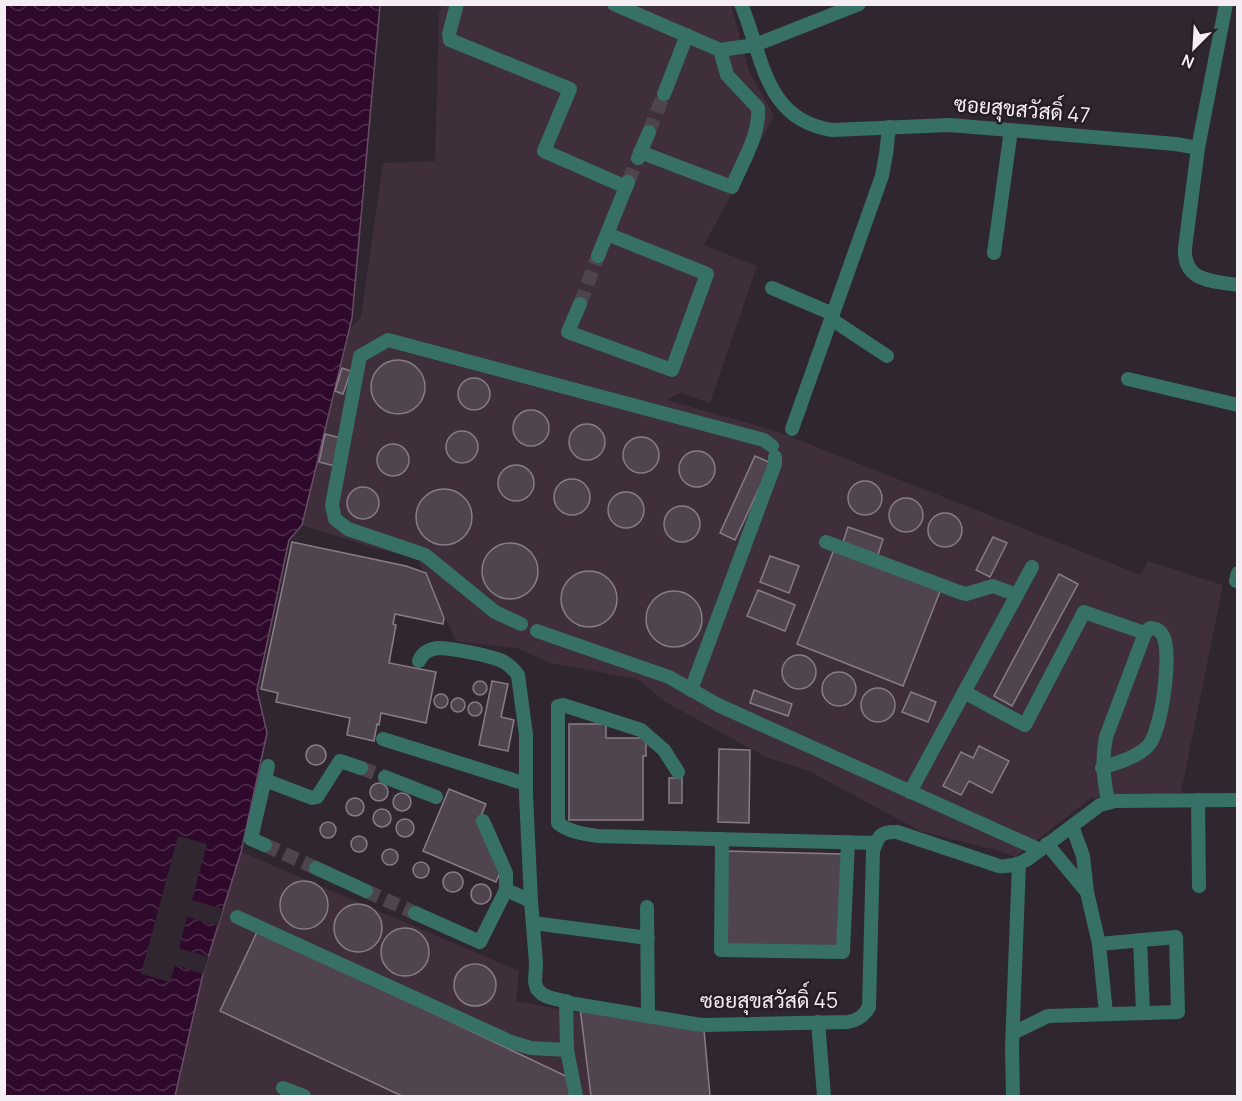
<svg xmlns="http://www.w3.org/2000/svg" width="1242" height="1101" font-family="Manrope,Sarabun,sans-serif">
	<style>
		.built { fill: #3e2f3b }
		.water { fill: url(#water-waves); stroke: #694d67; stroke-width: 1.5 }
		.pier { fill: #30262f }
		.building { fill: #50454e; stroke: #887c86; stroke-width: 1.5 }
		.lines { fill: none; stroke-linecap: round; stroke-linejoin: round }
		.minor-tunnel { stroke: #4d444c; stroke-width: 14; stroke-dasharray: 14 7; stroke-linecap: butt }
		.minor { stroke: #377067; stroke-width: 14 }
		.labels { text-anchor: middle; stroke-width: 5; stroke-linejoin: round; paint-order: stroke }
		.street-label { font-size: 21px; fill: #f4edf3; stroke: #261d25 }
	</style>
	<defs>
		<pattern id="water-waves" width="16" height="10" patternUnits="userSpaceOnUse" patternTransform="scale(1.5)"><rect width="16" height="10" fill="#2e092b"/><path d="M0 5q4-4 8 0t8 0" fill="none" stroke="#4d2d4a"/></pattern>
	</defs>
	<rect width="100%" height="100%" fill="#30262f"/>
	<g class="built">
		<path d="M442 5H731L749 71 774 116 704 245 757 266 710 403 680 393 666 400 776 431 1141 575 1148 561 1223 585 1181 793 1091 798 1015 857 996 850 920 831 809 771 766 757 667 703 637 679 550 663 517 648 456 641 418 559 371 547 302 525 350 329 361 317 383 163 435 161 439 13Z"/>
		<path d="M241 852 519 971 516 1001 693 1035 699 1096H175L203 974Z"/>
	</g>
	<path class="water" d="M5 5H380L352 318 302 525 289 540 257 690 267 733 241 852 203 974 175 1096H5Z"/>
	<path class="pier" d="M178 836 207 844 192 900 223 909 218 926 187 917 179 948 209 957 203 974 175 965 170 982 141 974Z"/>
	<g class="building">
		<circle cx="398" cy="387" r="27"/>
		<path d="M342 368 351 371 343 394 335 391Z"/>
		<circle cx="474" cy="394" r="16"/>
		<circle cx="531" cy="428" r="18"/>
		<circle cx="587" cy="442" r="18"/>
		<circle cx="462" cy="447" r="16"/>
		<path d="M325 434 341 438 335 466 319 462Z"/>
		<circle cx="641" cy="455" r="18"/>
		<circle cx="393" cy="460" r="16"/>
		<circle cx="697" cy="469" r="18"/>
		<path d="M755 456 771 463 735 540 720 533Z"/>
		<circle cx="516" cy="483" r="18"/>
		<circle cx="572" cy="497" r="18"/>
		<circle cx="865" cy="498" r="17"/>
		<circle cx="363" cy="503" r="16"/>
		<circle cx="444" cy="517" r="28"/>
		<circle cx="626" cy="510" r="18"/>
		<circle cx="906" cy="515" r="17"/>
		<circle cx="682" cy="524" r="18"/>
		<circle cx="945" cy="530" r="17"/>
		<path d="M848 527 883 539 878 555 843 542Z"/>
		<path d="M993 537 1007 543 990 577 976 570Z"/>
		<path d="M292 542 406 566 426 573 444 618 443 624 395 614 393 624 396 625 389 663 436 672 426 723 381 713 379 725 377 724 374 741 347 735 350 718 276 702 278 693 261 689Z"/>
		<circle cx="510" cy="571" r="28"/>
		<path d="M835 547 941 589 903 686 797 644Z"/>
		<path d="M770 556 799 566 789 593 760 582Z"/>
		<circle cx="589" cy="599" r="28"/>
		<path d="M1059 574 1078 584 1012 706 994 696Z"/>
		<path d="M758 590 795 605 785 631 747 616Z"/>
		<circle cx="674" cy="619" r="28"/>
		<circle cx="799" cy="672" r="17"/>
		<circle cx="839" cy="689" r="17"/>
		<path d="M492 681 508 684 501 717 514 720 508 751 479 745Z"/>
		<circle cx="480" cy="688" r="7"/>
		<circle cx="878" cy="705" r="17"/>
		<path d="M754 690 792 704 788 716 750 703Z"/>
		<path d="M911 692 936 702 928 722 902 712Z"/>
		<circle cx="441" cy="701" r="7"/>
		<circle cx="458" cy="705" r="7"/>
		<circle cx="475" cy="709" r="7"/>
		<path d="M569 724H606V738H646V756H643V820H569Z"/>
		<circle cx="316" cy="755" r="10"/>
		<path d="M979 746 1009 761 992 793 969 781 961 795 943 786 961 752 973 758Z"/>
		<path d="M719 749 750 750 749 823 718 822Z"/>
		<rect x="669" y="778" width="13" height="25"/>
		<circle cx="379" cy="792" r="9"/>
		<path d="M449 789 486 804 480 818 502 868 496 882 423 851Z"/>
		<circle cx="402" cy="802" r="9"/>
		<circle cx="355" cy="807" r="9"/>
		<circle cx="382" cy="818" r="9"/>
		<circle cx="405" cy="828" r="9"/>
		<circle cx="328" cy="830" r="8"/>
		<circle cx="359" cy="844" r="8"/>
		<circle cx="390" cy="857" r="8"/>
		<path d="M727 851 843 854 841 948 726 946Z"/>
		<circle cx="421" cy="870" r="8"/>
		<circle cx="453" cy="882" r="10"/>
		<circle cx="304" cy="905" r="24"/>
		<circle cx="481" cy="894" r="10"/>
		<circle cx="358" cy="928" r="24"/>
		<circle cx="405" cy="952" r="24"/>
		<path d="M258 930 570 1078 574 1096H402L220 1011Z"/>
		<circle cx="475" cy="985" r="21"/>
		<path d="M580 1008 704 1030 710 1096H591Z"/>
	</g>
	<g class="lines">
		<g class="minor-tunnel">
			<path d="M649 132 664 94"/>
			<path d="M628 182 638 158"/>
			<path d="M580 304 598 256"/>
			<path d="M361 768 385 777"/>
			<path d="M265 845 316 868"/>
			<path d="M366 891 415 913"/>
		</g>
		<g class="minor">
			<path d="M457 4 449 34 450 40 570 89 544 151 626 187"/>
			<path d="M614 4 720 50 755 45 859 4"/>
			<path d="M741 4C763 56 764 120 832 130L950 125 1176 144 1198 148 1185 248C1183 282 1213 281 1238 285"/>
			<path d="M664 94 687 35"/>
			<path d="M1198 148 1226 4"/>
			<path d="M640 152 732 187C742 163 760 135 758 108L727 75 720 50"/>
			<path d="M638 158 649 132"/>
			<path d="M994 253 1011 130"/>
			<path d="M598 256 628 182"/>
			<path d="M772 288 833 314"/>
			<path d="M580 304 568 332 672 370 707 274 607 234"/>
			<path d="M831 319 887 356"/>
			<path d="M1128 379 1238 405"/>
			<path d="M792 429 882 176 886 154 889 127"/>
			<path d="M826 542 959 592 966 594 993 586 1017 595"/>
			<path d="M1236 581 1238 573"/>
			<path d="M521 624 495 612 425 555 348 529 335 519 332 505 360 356 388 340 764 440 772 446"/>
			<path d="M537 631 669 677 718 705 1040 850"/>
			<path d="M419 661C422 653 429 649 438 648 451 648 487 655 500 660 507 663 513 668 518 675L526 735V795L531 901 536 963 535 982 537 989 542 994 548 997 575 1004 695 1024 704 1025 848 1022C858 1020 864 1016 869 1007L873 851C878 836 881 831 897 832L999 866C1010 867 1018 865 1028 859L1100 805 1115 801 1238 800"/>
			<path d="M691 690 775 464V457"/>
			<path d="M964 692 1025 725 1084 612 1145 633"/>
			<path d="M383 739 526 784"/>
			<path d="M1102 768C1118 762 1136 758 1148 746 1162 730 1171 658 1164 638 1161 631 1157 628 1150 628L1145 633 1106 737C1101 764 1104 777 1108 803"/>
			<path d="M678 772 664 750 641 730 563 705 558 706V823C569 832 584 834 598 836L876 843"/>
			<path d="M385 777 436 797"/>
			<path d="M265 780 312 798 317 797 340 761 361 768"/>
			<path d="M910 792 1032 567"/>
			<path d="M1198 800 1199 886"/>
			<path d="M483 821 506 873V890"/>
			<path d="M1072 826 1083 856 1087 892 1099 944 1106 1013"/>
			<path d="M722 839 721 950 843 952 848 842"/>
			<path d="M1047 844 1087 892"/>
			<path d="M265 845 251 839 268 766"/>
			<path d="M316 868 366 891"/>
			<path d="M647 907 648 1016"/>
			<path d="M415 913 480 942 506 890 531 901"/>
			<path d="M237 917 511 1042 531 1048 567 1050"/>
			<path d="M533 923 648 938"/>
			<path d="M1140 940 1143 1012"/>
			<path d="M566 1001 567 1050 576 1096"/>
			<path d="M818 1022 824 1096"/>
			<path d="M1013 1033 1048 1016 1178 1012 1176 937 1099 944"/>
			<path d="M283 1088 304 1096"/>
			<path d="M1013 1096 1012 1047 1019 864"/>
		</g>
	</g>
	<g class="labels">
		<g class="street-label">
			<text transform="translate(1022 110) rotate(5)" y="7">ซอยสุขสวัสดิ์ 47</text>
			<text x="769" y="1008">ซอยสุขสวัสดิ์ 45</text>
		</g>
	</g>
	<rect width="1242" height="1101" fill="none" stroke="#f4edf3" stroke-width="12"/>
	<g transform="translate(1194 48) rotate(204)" stroke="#261d25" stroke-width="4.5" paint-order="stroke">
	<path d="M0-4.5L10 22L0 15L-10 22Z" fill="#f4edf3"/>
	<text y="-9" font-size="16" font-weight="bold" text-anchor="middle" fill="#f4edf3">N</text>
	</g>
</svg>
